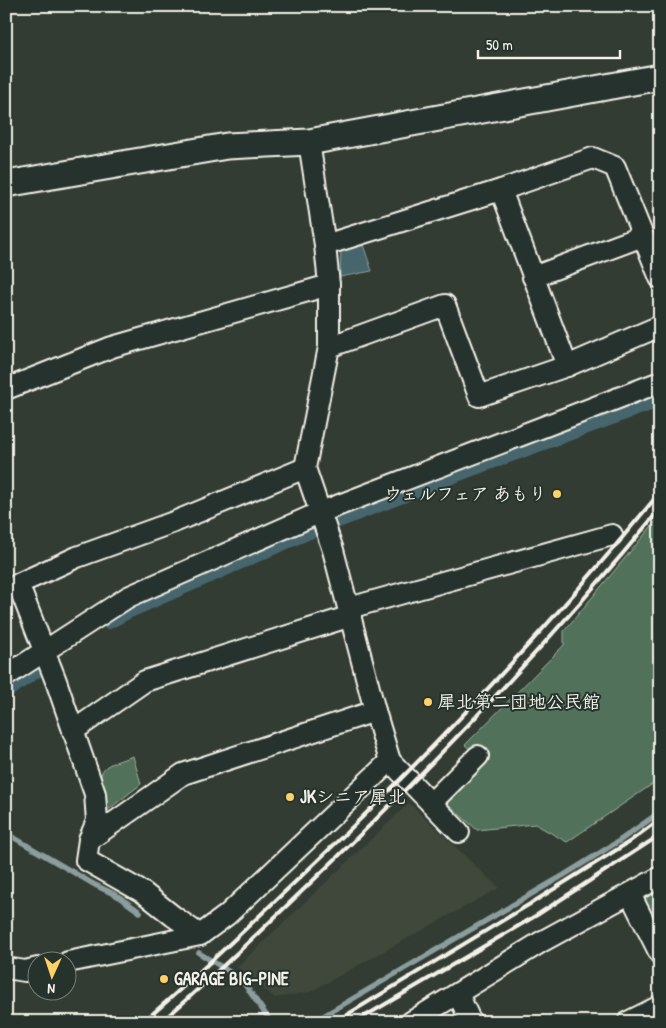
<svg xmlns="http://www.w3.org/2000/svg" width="666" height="1028" font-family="'Patrick Hand','Klee One',sans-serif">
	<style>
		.built { fill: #40473b }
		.green { fill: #51715a; stroke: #a2b1a1 }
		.water { fill: #47656d; stroke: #8c9d9e }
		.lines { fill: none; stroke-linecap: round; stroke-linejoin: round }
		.stream { stroke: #8c9d9e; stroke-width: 5.5 }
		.canal { stroke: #47656d; stroke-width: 20 }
		.minor-casing { stroke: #f4f1e8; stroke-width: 24 }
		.tertiary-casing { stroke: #f4f1e8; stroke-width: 29 }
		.minor { stroke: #26332d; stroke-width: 20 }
		.tertiary { stroke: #26332d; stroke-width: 25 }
		.rail { stroke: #f4f1e8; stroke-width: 4 }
		.poi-dot { fill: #ffd166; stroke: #26332d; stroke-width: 2 }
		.labels { text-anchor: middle; stroke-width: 4; stroke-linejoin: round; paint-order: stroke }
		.poi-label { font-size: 18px; font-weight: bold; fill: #f4f1e8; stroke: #26332d; text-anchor: start }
	</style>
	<rect width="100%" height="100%" fill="#323c33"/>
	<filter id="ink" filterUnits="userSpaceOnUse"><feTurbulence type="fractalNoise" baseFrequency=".02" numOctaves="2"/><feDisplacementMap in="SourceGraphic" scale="10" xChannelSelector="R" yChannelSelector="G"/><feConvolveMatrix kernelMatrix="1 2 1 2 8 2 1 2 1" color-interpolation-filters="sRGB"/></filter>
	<g filter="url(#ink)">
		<path class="built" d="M409 803 499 888 310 992 275 998 237 967Z"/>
		<g class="green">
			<path d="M660 516V779L567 842 535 824 477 830 447 803 484 762 465 745 564 645V631Z"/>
			<path d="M133 756 141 784 108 810 100 802C100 765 98 768 133 756Z"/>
			<path d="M660 882V925L655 926 646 908V891Z"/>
		</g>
		<path class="water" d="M362 242 372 271 340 277 341 247Z"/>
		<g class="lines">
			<g class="stream">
				<path d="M6 833 95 885 116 895 140 912"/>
				<path d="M199 953 241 979 271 1022"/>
				<path d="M313 1022 564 875 619 841 660 812"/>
			</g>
			<g class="canal">
				<path d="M108 619 129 608 304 531 464 469 660 397"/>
				<path d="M6 688 34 669"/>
			</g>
			<g class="minor-casing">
				<g id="minor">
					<path d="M501 190 567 366"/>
					<path d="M325 245 501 190 593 158 615 167 660 278"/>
					<path d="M533 277 643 236"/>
					<path d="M329 347 445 305 479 396 567 366 660 326"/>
					<path d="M6 389 112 347 329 285"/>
					<path d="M349 608 612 535"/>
					<path d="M6 676 128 597 321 512 660 382"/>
					<path d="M73 731 145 681 351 616"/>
					<path d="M390 761 459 832"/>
					<path d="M431 803 478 756"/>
					<path d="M89 840 183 774 375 711"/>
					<path d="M630 894 660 954"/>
					<path d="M200 935 173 916 144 893 86 860 89 840 97 821 95 794 56 681 18 584 77 557 174 522 305 468"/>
					<path d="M68 962 200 935 227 915 390 761 375 711 333 550 305 468 329 347V285L325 245 309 142"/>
					<path d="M6 968 25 971 38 968"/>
					<path d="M458 994 471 1022"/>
					<path d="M411 1022 541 942 660 877"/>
					<path d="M628 1022 660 1006"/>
				</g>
			</g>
			<g class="tertiary-casing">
				<path id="tertiary" d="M6 184 227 146 309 142 660 77"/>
			</g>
			<use href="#minor" class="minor"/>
			<use href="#tertiary" class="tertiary"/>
			<g class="rail">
				<path d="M143 1022C195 978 244 930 293 884 423 761 547 631 660 492"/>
				<path d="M161 1022C209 981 254 937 300 893 427 772 548 645 660 509"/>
				<path d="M335 1022 530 904 629 842 660 819"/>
				<path d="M355 1022 537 915 660 835"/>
			</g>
		</g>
	</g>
	<g class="poi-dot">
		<circle cx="557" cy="494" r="5"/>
		<circle cx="428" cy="702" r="5"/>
		<circle cx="290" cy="797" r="5"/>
		<circle cx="164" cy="979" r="5"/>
	</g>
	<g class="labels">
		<g class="poi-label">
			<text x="547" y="500" text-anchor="end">ウェルフェア あもり</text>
			<text x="438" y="708">犀北第二団地公民館</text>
			<text x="300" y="803">JKシニア犀北</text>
			<text x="174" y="985">GARAGE BIG-PINE</text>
		</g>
	</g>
	<rect width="666" height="1028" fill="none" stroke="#26332d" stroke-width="25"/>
	<rect x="12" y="12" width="641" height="1003" fill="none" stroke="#f4f1e8" stroke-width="2" filter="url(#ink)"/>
	<g transform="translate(52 976) rotate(183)"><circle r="24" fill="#26332d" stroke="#787f78"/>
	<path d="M0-4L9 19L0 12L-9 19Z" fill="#ffd166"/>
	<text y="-8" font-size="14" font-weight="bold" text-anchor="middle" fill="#f4f1e8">N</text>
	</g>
	<path d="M478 50v8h142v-8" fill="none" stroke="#f4f1e8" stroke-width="2.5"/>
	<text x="486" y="50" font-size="15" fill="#f4f1e8" stroke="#26332d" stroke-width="4" paint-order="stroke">50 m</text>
</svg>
